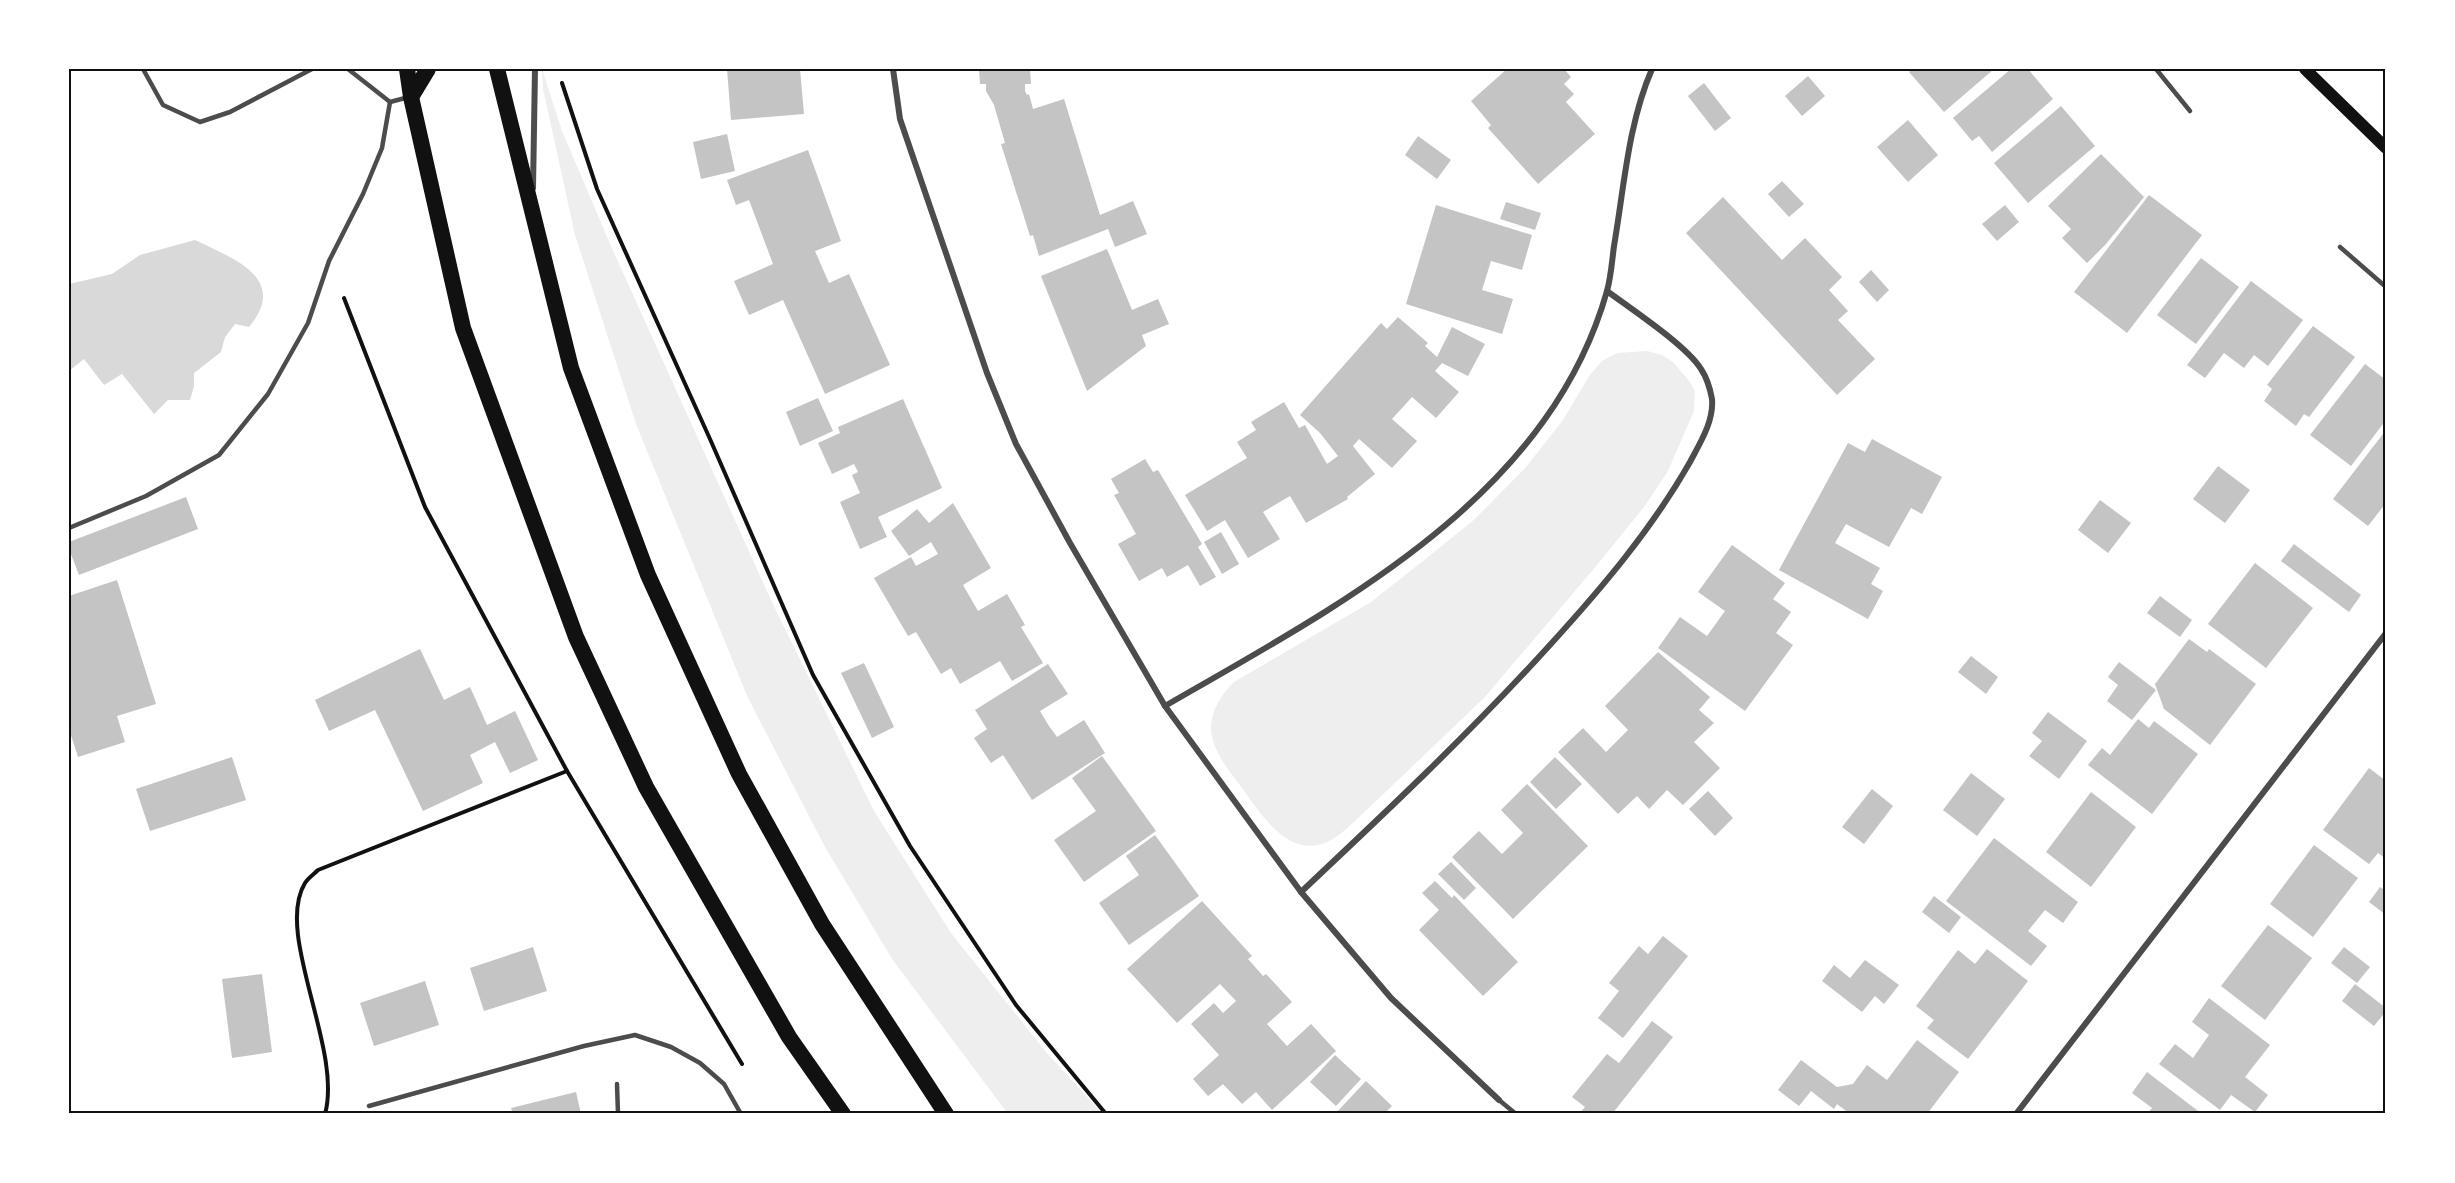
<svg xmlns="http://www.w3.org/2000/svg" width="2455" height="1183" font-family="'Noto Sans',sans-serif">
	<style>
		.green { fill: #eee }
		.water { fill: #d9d9d9 }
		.building { fill: #c4c4c4 }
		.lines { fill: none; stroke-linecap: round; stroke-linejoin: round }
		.path { stroke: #111; stroke-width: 4 }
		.service { stroke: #4c4c4c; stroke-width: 4.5 }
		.minor { stroke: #4c4c4c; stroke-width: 6 }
		.secondary { stroke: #111; stroke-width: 12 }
		.trunk { stroke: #111; stroke-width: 16 }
		.neatline { fill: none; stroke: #111; stroke-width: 2 }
	</style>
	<rect width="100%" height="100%" fill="#fff"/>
	<g class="green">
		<path d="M542 69 562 131 611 246 771 600 874 811 951 933 1046 1052 1103 1114H1008L892 959 825 847 748 698 636 424 575 235 543 89Z"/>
		<path d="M1647 351 1662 355 1673 362 1690 382 1695 391 1694 411 1668 471 1644 507 1597 565 1484 698 1354 822C1348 827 1342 833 1336 837 1293 866 1263 817 1242 788 1229 771 1214 753 1211 731 1210 713 1221 694 1234 682L1371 602 1423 561 1475 519 1526 467 1563 420 1589 376 1602 361 1617 353Z"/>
	</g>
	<path class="water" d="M195 240C232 258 290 278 249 327L235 324 225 337 221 352 194 373V386L190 400H168L154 414 122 374 104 385 84 359 69 371V284L112 274 140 255Z"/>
	<g class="building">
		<path d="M727 69H800L804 114 731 120Z"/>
		<path d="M979 69H1030L1031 84H1025V91L1027 95 1029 94 1033 109 1064 99 1100 215 1133 201 1147 234 1115 247 1108 229 1039 256 1033 235 1030 236 1001 144 1005 143 994 105 986 91V84H980Z"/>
		<path d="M1507 69H1564L1571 77 1564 84 1574 94 1566 102 1595 134 1538 184 1488 128 1491 125 1471 101Z"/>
		<path d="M1913 69H1994L1944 112 1909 72Z"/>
		<path d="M2011 69H2028L2053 99 1992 152 1979 136 1972 141 1953 118Z"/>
		<path d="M1808 76 1825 96 1802 116 1785 96Z"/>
		<path d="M1704 83 1731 118 1715 131 1688 96Z"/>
		<path d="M2061 106 2095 146 2028 203 1994 163Z"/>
		<path d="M1908 120 1938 155 1908 182 1877 147Z"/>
		<path d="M727 134 735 171 701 179 693 142Z"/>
		<path d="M1418 136 1451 160 1437 179 1405 155Z"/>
		<path d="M808 150 841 241 815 251 829 283 849 274 890 365 825 394 783 300 749 315 734 281 773 264 749 200 736 205 727 180Z"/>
		<path d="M2101 154 2144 197 2106 244 2087 263 2062 238 2071 229 2048 206Z"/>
		<path d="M1782 181 1804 204 1789 217 1768 194Z"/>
		<path d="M2149 195 2202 235 2127 333 2074 292Z"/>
		<path d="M1723 197 1782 260 1805 238 1842 277 1829 290 1848 311 1838 320 1875 359 1837 395 1686 233Z"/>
		<path d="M1506 202 1541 213 1535 230 1500 219Z"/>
		<path d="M1436 205 1532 235 1522 270 1491 261 1482 290 1513 299 1502 334 1406 304Z"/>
		<path d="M2005 205 2019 222 1997 241 1982 224Z"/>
		<path d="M1107 249 1132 310 1158 299 1169 324 1142 335 1146 346 1087 391 1041 276Z"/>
		<path d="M2201 258 2239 287 2196 344 2157 315Z"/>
		<path d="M1871 270 1889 290 1877 302 1859 282Z"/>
		<path d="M2251 281 2303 320 2268 366 2254 355 2244 368 2224 353 2205 378 2187 365Z"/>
		<path d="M1398 317 1428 343 1425 346 1437 357 1452 327 1485 344 1468 376 1442 363 1435 371 1459 392 1436 418 1412 397 1392 419 1417 441 1392 468 1359 439 1353 446 1375 474 1347 497 1348 499 1306 523 1290 496 1263 512 1280 539 1248 558 1225 520 1207 531 1185 495 1247 458 1237 442 1256 430 1251 422 1284 402 1299 428 1305 425 1327 464 1338 456 1320 433 1300 415 1381 323 1387 329Z"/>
		<path d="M2313 326 2355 357 2309 417 2304 414 2296 426 2264 401 2272 389 2267 385Z"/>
		<path d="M2365 364 2386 380V420L2351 466 2310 435Z"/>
		<path d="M818 398 833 431 800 446 786 412Z"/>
		<path d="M903 399 942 488 878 517 887 537 860 549 840 502 860 493 852 475 858 472 854 464 832 474 818 443 840 433 838 427Z"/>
		<path d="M2386 430V503L2368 526 2333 499Z"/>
		<path d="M1872 439 1942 477 1922 514 1911 508 1889 547 1846 524 1835 543 1880 568 1871 584 1883 591 1868 619 1779 570 1848 443 1865 452Z"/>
		<path d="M1145 459 1153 472 1158 470 1202 544 1198 547 1216 577 1200 586 1188 565 1167 577 1162 568 1139 581 1118 544 1136 534 1114 495 1119 493 1111 479Z"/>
		<path d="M2218 466 2250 490 2225 523 2193 499Z"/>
		<path d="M186 497 198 529 79 575 69 549V542Z"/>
		<path d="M2100 500 2131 523 2108 553 2078 530Z"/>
		<path d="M953 503 991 568 963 585 978 611 1007 594 1025 625 1021 627 1043 663 1012 681 1000 661 960 684 951 668 941 674 916 632 908 636 874 578 911 557 916 566 938 554 931 542 909 556 891 531 917 509 929 523Z"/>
		<path d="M1221 532 1239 564 1222 574 1204 542Z"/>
		<path d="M2294 544 2361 595 2349 612 2281 561Z"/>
		<path d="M1732 545 1785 583 1773 599 1791 612 1776 633 1793 645 1745 711 1658 648 1680 617 1707 636 1725 611 1698 592Z"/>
		<path d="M2255 563 2313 608 2266 668 2208 624Z"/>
		<path d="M117 580 156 704 117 716 125 742 78 757 69 729V596Z"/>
		<path d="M2160 596 2192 620 2180 637 2147 613Z"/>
		<path d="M2189 639 2207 652 2209 649 2256 684 2210 745 2164 709 2155 684Z"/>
		<path d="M420 649 444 700 470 687 487 725 515 711 538 760 510 773 495 742 470 755 483 783 423 811 375 710 329 731 315 700Z"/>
		<path d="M1658 652 1710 697 1699 710 1714 723 1694 742 1720 768 1683 805 1667 790 1649 809 1637 796 1618 814 1558 752 1583 728 1606 752 1628 730 1605 706Z"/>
		<path d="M1971 656 1998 677 1986 694 1958 672Z"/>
		<path d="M2119 662 2156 690 2132 720 2107 701 2118 685 2108 677Z"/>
		<path d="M864 663 894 727 872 738 841 673Z"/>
		<path d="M1048 664 1068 694 1040 711 1049 726 1057 737 1084 720 1105 753 1032 800 1003 755 991 763 974 738 987 729 975 710Z"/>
		<path d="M2048 712 2087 741 2059 779 2029 756 2042 741 2032 733Z"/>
		<path d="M2138 719 2149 728 2154 721 2198 754 2152 814 2088 765 2102 748 2110 755Z"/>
		<path d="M1102 756 1156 831 1084 882 1054 840 1096 811 1072 778Z"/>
		<path d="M232 757 246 800 150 831 136 789Z"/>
		<path d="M1555 757 1582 784 1556 809 1530 782Z"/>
		<path d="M2369 768 2386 781V859L2378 853 2369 864 2323 830Z"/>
		<path d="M1971 773 2005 799 1977 836 1943 810Z"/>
		<path d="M1527 784 1588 846 1513 919 1452 857 1479 831 1502 854 1523 833 1501 810Z"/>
		<path d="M1872 789 1893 806 1864 844 1842 827Z"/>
		<path d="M1708 791 1733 818 1715 836 1689 809Z"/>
		<path d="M2091 792 2136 827 2091 887 2046 852Z"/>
		<path d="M1155 835 1199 896 1129 945 1099 903 1139 875 1126 856Z"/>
		<path d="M1994 838 2078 902 2063 923 2045 910 2028 931 2047 946 2031 966 1946 901Z"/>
		<path d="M2314 845 2358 878 2313 937 2270 904Z"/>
		<path d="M1451 862 1476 888 1464 900 1438 874Z"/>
		<path d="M1435 881 1452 898 1454 895 1518 962 1483 996 1419 930 1439 910 1422 893Z"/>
		<path d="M2380 887 2386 891V915L2369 902Z"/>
		<path d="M1934 896 1961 917 1949 933 1922 912Z"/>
		<path d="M1202 901 1252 956 1248 959 1263 976 1266 974 1292 1002 1267 1024 1287 1046 1311 1024 1336 1051 1272 1110 1256 1092 1242 1104 1223 1084 1208 1096 1193 1079 1219 1055 1191 1024 1214 1003 1223 1013 1236 1001 1220 984 1177 1023 1127 969Z"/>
		<path d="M2268 925 2312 958 2265 1020 2221 986Z"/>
		<path d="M1663 936 1688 956 1623 1038 1598 1018 1619 991 1609 983 1639 946 1648 954Z"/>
		<path d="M533 947 547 991 484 1011 470 968Z"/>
		<path d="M2344 947 2370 967 2357 983 2331 963Z"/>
		<path d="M1987 949 2028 981 1968 1059 1927 1028 1934 1020 1916 1006 1958 950 1975 964Z"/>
		<path d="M1865 960 1899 985 1884 1004 1875 996 1862 1012 1822 981 1834 965 1850 978Z"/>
		<path d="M262 974 272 1052 232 1058 222 979Z"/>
		<path d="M425 981 439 1025 374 1046 360 1003Z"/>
		<path d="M2355 984 2386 1008V1011L2374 1026 2342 1001Z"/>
		<path d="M2209 998 2270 1045 2245 1077 2268 1095 2255 1112 2231 1095 2220 1110 2159 1064 2175 1044 2193 1058 2209 1035 2192 1022Z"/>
		<path d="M1652 1021 1673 1037 1612 1114H1579L1585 1107 1572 1097 1607 1054 1619 1063Z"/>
		<path d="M1917 1040 1959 1072 1927 1114H1850L1837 1104 1834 1109 1811 1091 1799 1106 1778 1090 1801 1060 1837 1087 1853 1084 1867 1065 1887 1080Z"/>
		<path d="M1335 1055 1361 1079 1336 1106 1310 1082Z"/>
		<path d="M2147 1072 2202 1114H2147L2152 1108 2132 1093Z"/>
		<path d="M1366 1081 1392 1106 1384 1114H1335Z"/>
		<path d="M576 1092 581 1114H513L511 1108Z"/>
	</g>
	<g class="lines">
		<g class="path">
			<path d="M562 83 597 189 710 439 813 675 910 846 1016 1005 1106 1114"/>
			<path d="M344 298 425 507 567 771"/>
			<path d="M325 1114C343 1049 274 934 305 883 308 878 314 874 318 870L567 771 742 1064"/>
		</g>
		<g class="service">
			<path d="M143 69 163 105 200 122 230 112 312 69"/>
			<path d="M348 69 390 102 409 97"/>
			<path d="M2156 69 2190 111"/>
			<path d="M2340 247 2386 287"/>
			<path d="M69 528 146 496 219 455 268 394 308 323 329 261 363 194 382 148 390 102"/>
			<path d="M617 1084 618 1114"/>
			<path d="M1499 1100 1516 1114"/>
			<path d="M369 1106 584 1046 635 1035 671 1047 700 1063 724 1084 741 1114"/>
		</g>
		<g class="minor">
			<path d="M893 69 900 119 987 373 1016 444 1070 543 1165 706 1301 892 1391 998 1499 1100"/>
			<path d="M533 188 535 69"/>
			<path d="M1165 706C1338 606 1548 499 1607 291 1611 277 1612 261 1614 246 1624 188 1628 124 1652 69"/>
			<path d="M1301 892C1386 812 1471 732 1549 646 1601 589 1652 529 1690 462 1700 443 1714 421 1712 399 1710 388 1707 378 1701 369 1686 345 1631 309 1607 291"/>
			<path d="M2016 1114 2386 633"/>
		</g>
		<path class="secondary" d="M2305 69 2386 148"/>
		<g class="trunk">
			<path d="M407 69 411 97 463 328 576 637 646 787 789 1037 843 1114"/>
			<path d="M497 69 571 368 648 575 739 774 822 924 946 1114"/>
			<path d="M411 97 428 69"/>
		</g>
	</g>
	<rect width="2455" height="1183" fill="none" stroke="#ffffff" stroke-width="141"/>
	<rect x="70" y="70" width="2314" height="1042" class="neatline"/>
</svg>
